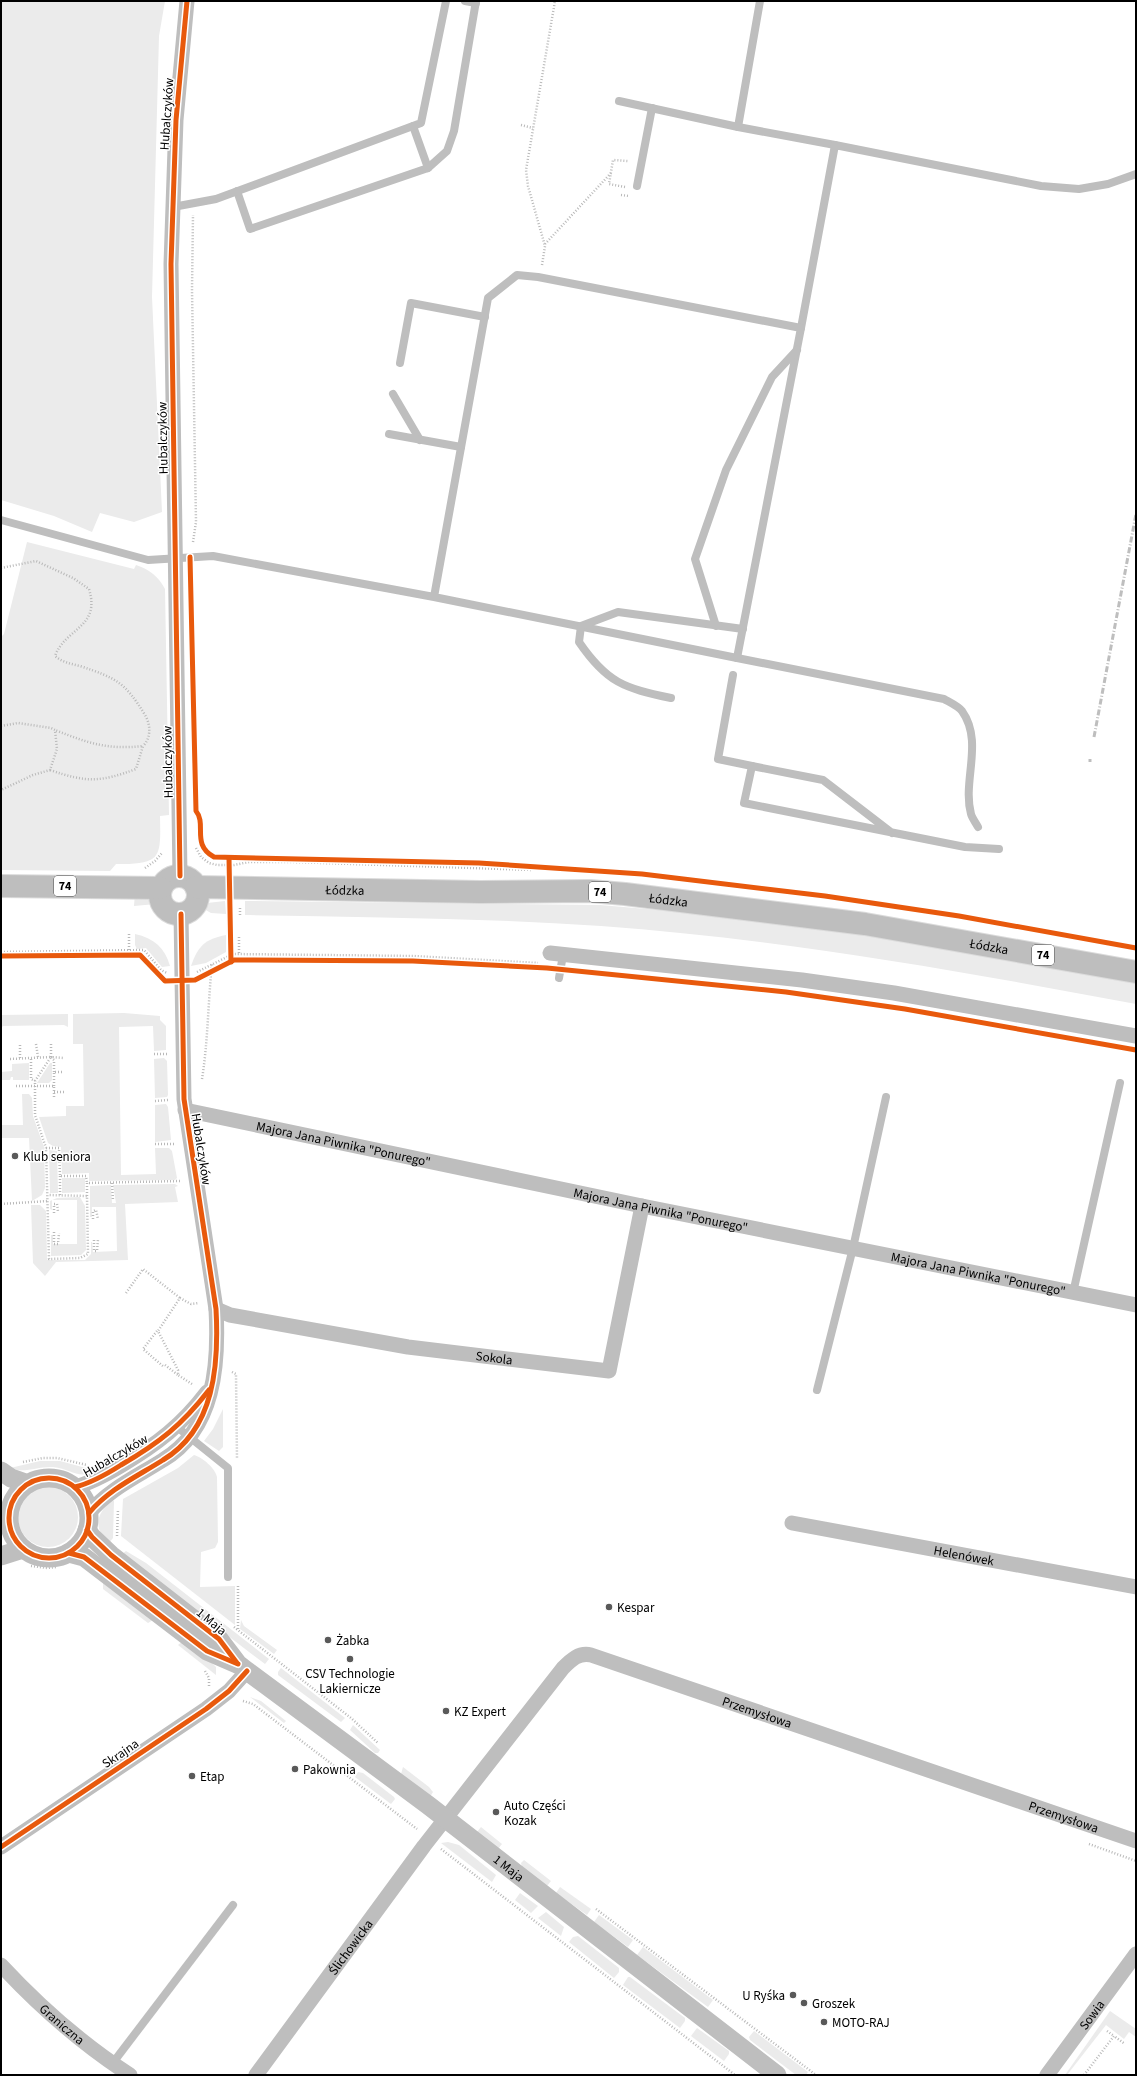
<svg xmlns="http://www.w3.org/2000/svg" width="1137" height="2076" font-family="'Source Sans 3',sans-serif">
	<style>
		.green { fill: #ebebeb }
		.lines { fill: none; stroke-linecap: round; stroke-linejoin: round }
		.primary-casing { stroke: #dbdbdb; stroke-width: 24 }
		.path { stroke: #b9b9b9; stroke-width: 2.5; stroke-dasharray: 1 2; stroke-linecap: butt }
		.service { stroke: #bebebe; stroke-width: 8 }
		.minor { stroke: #bebebe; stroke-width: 15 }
		.tertiary { stroke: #bebebe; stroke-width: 19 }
		.primary { stroke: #bebebe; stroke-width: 22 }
		.rail { stroke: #bebebe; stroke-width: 3; stroke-dasharray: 6 2 1 2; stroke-linecap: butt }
		.cycleway-casing { stroke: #fff; stroke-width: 8 }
		.cycleway { stroke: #e8590c; stroke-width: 5 }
		.poi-dot { fill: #595959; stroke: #fff; stroke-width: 1.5 }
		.labels { text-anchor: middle; stroke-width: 3; stroke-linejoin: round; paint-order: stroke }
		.shield { fill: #fff; stroke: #4c4c4c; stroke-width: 1 }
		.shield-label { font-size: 12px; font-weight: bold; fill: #000 }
		.street-label { font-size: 13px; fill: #000; stroke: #fff }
		.poi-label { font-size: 13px; fill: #000; stroke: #fff; text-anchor: start }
	</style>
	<rect width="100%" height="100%" fill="#fff"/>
	<g class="green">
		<path d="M1 1H165L159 36 152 297 162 512 134 522 100 513 92 532 54 516 1 500Z"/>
		<path d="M27 542 134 569 136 565C149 569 159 577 165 589L169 815 160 816C161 859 161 864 116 864L110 871 1 870V637L4 634Z"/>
		<path d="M135 893 157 897 156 904 134 906Z"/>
		<path d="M225 901 226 914 211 913 204 909 207 903Z"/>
		<path d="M245 901 600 905 682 912 845 932 1136 983V1004C959 971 781 939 601 926 483 918 364 917 245 915Z"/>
		<path d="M135 934C154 938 165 948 170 966L162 967 146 948 137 949 135 945Z"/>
		<path d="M226 935V952L206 963 191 966C198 946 205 939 226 935Z"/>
		<path d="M124 1013 160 1016V1020L166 1026V1050L154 1051 153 1026 119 1027 121 1175 156 1174 155 1148H169L172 1151 177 1178 175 1180 89 1181V1173L62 1174 61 1147 53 1146 48 1143 39 1117 66 1116V1106H84L83 1044H73V1014Z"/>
		<path d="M68 1014V1027L64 1025 3 1026 1 1028V1015Z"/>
		<path d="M164 1058 167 1061 168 1095 167 1097 155 1098 154 1059Z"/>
		<path d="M29 1063V1080H13V1077H11L10 1080H1V1072L12 1071V1064Z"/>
		<path d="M50 1063H52V1080L49 1083H37Z"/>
		<path d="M22 1094H29L32 1098 33 1116 44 1147 45 1188 42 1195 32 1201 29 1138H1V1125H23Z"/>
		<path d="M166 1104 168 1107 171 1140 155 1142V1105Z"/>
		<path d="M49 1150 57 1151 58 1193H50Z"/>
		<path d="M62 1178H85V1192L62 1193Z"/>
		<path d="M175 1184 178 1186 175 1187 178 1202 125 1204 128 1260 56 1262 45 1276 33 1263 31 1205H40L46 1211 47 1260H85L91 1254V1242H92L93 1252 117 1251 116 1207H92V1217H90V1186L111 1185 112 1203H116L113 1185Z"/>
		<path d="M80 1197 85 1206 86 1250 81 1255 51 1256V1235H53V1244H77V1200H52V1210L50 1209V1201L57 1198Z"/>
		<path d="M223 1409V1447L219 1451 204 1441 213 1429Z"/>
		<path d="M194 1455C202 1457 215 1468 217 1477L218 1542 215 1548 201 1552 200 1587 235 1586V1625L121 1536 123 1499 178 1468Z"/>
		<path d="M40 1461H60L97 1471C77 1480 72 1469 53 1467 37 1466 25 1474 10 1468Z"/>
		<circle cx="48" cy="1517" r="30"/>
		<path d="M112 1499 114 1501 113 1538 108 1544C93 1525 96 1516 112 1499Z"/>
		<path d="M126 1551 146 1563 269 1659 265 1664 249 1652 122 1554Z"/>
		<path d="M103 1583 153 1620 148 1623 103 1589Z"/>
		<path d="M241 1620 244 1626 277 1650 274 1654 240 1629Z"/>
		<path d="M182 1642 213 1664 216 1667V1675L178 1645Z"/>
		<path d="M281 1668 345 1718 341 1722 278 1675V1672Z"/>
		<path d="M250 1697 261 1701 286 1721 284 1723Z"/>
		<path d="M353 1725 380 1750 378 1753H375L350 1730Z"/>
		<path d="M403 1767 429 1787 433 1792 430 1797 401 1774Z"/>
		<path d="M358 1772 363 1773 394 1797 395 1799 391 1804 355 1777Z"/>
		<path d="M481 1827 502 1844 498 1849 477 1832Z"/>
		<path d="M448 1842 459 1845 496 1875 492 1882 441 1843Z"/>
		<path d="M524 1860 551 1881 547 1886 522 1867 521 1863Z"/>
		<path d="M560 1887 591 1909 587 1915 556 1893Z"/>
		<path d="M520 1893 538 1906 531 1913 515 1900Z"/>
		<path d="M546 1912 564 1927 561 1936 538 1918Z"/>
		<path d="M599 1915 633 1940 628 1947 594 1922Z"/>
		<path d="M578 1936 619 1968V1972L614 1978 569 1942 573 1937Z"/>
		<path d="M643 1947 713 2000 708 2007 637 1955Z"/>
		<path d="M628 1977H630L685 2018V2021L680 2028 623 1985Z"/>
		<path d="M1110 2011 1136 2029V2037L1129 2032 1124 2039 1106 2025 1067 2075H1065Z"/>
		<path d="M697 2028 729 2051V2054L724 2061 691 2036Z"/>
		<path d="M754 2031 808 2072 806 2075H796L750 2040 749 2037Z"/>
	</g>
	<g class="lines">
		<g class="primary-casing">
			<g id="primary">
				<circle cx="179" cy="895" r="19"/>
				<path d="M1 886 161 888"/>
				<path id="s8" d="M196 887 480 892 590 891 625 894 865 924 1136 972"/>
			</g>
		</g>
		<g class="path">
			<path d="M521 125 533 128"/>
			<path d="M625 187 609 184 613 160 628 161"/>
			<path d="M621 195 629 196"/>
			<path d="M545 244 611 173"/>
			<path d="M542 265 545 246 528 186 526 170 555 1"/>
			<path d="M193 542 196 522 192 290 193 215"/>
			<path d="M1 568 36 561 73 578 89 589C101 628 65 628 55 656 62 662 71 664 80 666 116 678 125 682 145 715 151 725 151 738 143 746"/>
			<path d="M1 726 18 723 51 728 55 730 57 749 50 770 33 775 1 790"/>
			<path d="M50 770C87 783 101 782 136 769L143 746C107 750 88 743 55 730"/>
			<path d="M196 848 201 857 209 863 217 865H234L249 862H292L533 870"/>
			<path d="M145 868 155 861 162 853"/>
			<path d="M240 915V906"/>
			<path d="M129 934V950"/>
			<path d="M239 937V954"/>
			<path d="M1 952 144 950 161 970 167 973"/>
			<path d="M197 972 233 954 413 956 538 963"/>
			<path d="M36 1044 38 1057"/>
			<path d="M51 1044V1057"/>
			<path d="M20 1045V1059"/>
			<path d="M154 1054H167"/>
			<path d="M10 1059 51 1057 35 1081V1115L46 1148 49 1259 80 1258 88 1254 87 1196 48 1195"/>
			<path d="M31 1059V1079L35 1081"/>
			<path d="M54 1072V1060L51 1057 64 1058"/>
			<path d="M202 1079C208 1042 208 1002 212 964"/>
			<path d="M16 1086H54V1097"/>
			<path d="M54 1086V1072H64"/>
			<path d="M54 1092H65"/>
			<path d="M155 1101 168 1100"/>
			<path d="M155 1144H175"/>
			<path d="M46 1148H59L60 1176H86L87 1183"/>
			<path d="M60 1176V1195"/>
			<path d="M112 1183 113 1201"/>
			<path d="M87 1196V1183L180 1181"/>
			<path d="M1 1204 48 1201"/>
			<path d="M54 1213V1204H57L58 1212"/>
			<path d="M93 1219V1211L96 1210 98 1219"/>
			<path d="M54 1232V1244H58L59 1233"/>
			<path d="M94 1240V1251H97L98 1239"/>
			<path d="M1 1251H2"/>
			<path d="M126 1293 143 1269 180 1298"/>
			<path d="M157 1331 143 1349 164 1367"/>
			<path d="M165 1365 178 1375"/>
			<path d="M232 1372 236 1374 237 1459"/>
			<path d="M192 1384 178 1375V1370L158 1331 180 1298 191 1304 199 1303"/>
			<path d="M23 1462 43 1458H57L87 1465"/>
			<path d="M117 1536 118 1509"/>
			<path d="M31 1566 47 1568 57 1567"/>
			<path d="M238 1586V1629"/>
			<path d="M234 1627 351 1718 378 1743"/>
			<path d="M205 1671 209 1678V1686"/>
			<path d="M243 1701 253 1704 417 1829"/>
			<path d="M1089 1844 1136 1861"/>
			<path d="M441 1849 735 2075"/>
			<path d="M596 1909 816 2075"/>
			<path d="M1107 2031 1114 2036"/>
			<path d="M1084 2075 1114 2036 1125 2044"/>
		</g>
		<g class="service">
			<path d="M465 1 476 3"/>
			<path d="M760 1 738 127 835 145"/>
			<path d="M619 101 738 127"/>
			<path d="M428 168 447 151 454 131 476 1"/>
			<path d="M637 186 652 108"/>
			<path d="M237 191 250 229 428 168 413 126"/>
			<path d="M173 207 216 199 421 123 446 1"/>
			<path d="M801 328 835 145 1041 186 1079 189 1108 184 1136 174"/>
			<path d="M400 363 411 303 485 317"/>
			<path d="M393 394 420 440"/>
			<path d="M389 434 461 447"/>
			<path d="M1 520 148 560 213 556 434 597 488 298 517 275 538 277 801 328 737 658 434 597"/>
			<path d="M716 626 695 559 726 470 772 377 797 350"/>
			<path d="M737 658 944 699C949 702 958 706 962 711 984 742 962 781 971 814 972 818 976 823 978 827"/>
			<path d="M733 675 718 759 752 766"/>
			<path d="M671 698C624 688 607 683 579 642L581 626 618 612 743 629"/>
			<path d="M892 833 823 780 752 766 744 803 965 847 999 849"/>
			<path d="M559 978 563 955"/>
			<path d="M1073 1293 1120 1083"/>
			<path d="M817 1390 853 1248 886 1097"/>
			<path d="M177 1427 228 1468V1577"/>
			<path d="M112 2064 233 1905"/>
		</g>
		<g class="minor">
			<path d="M180 876 171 264 176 120 187 1"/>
			<path d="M550 953 802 980 894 993 1136 1036"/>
			<path id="s1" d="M185 1110 642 1206 1136 1305"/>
			<path id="s2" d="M216 1309 230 1315 408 1347 609 1371 642 1206"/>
			<path d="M75 1487C91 1483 107 1474 122 1465 157 1444 182 1425 207 1392"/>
			<path d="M89 1513C109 1489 138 1476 163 1460 215 1429 219 1364 216 1309L184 1099 181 914"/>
			<path id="s3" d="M792 1523 1136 1587"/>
			<path d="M1 1847 206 1709 229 1691 247 1671"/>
			<path id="s4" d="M1 1965C40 2007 82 2044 130 2075"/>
			<path id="s5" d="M256 2075 424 1846 563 1668C571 1660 579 1652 591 1655L1136 1841"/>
			<path id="s6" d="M1047 2075 1136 1954"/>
		</g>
		<g class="tertiary">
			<path d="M1 1471 11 1478 28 1484"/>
			<circle cx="49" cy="1518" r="40"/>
			<path id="s7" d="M87 1530 92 1537 111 1555 219 1639 238 1664 247 1671 428 1805 777 2075"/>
			<path d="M69 1553 84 1557 207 1651 237 1664"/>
			<path d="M1 1556 23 1549"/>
		</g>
		<use href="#primary" class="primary"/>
		<g class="rail">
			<path d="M1094 737 1136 514"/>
			<path d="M1090 762V759"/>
		</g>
		<g class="cycleway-casing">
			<g id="cycleway">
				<path d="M190 557 196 811C207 824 191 845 214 857L479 863 642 874 825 896 959 916 1136 948"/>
				<path d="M229 858 231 962"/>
				<path d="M180 876 171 264 176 120 187 1"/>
				<path d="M1 956 140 955 165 981 195 980 234 960 413 961 547 968 786 992 905 1009 1136 1050"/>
				<circle cx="49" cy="1518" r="40"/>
				<path d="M75 1487C91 1483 107 1474 121 1465 159 1443 182 1425 209 1390"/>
				<path d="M89 1513C109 1489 138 1476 163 1460 215 1429 219 1364 216 1309L184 1099 181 914"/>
				<path d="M87 1530 92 1537 111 1555 219 1639 237 1663"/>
				<path d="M69 1553 84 1557 207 1651 238 1664"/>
				<path d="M1 1847 206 1709 229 1691 247 1671"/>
			</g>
		</g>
		<use href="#cycleway" class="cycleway"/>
	</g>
	<g class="poi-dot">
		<circle cx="15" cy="1156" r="4"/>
		<circle cx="609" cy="1607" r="4"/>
		<circle cx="328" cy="1640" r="4"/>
		<circle cx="350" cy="1659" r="4"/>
		<circle cx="446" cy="1711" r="4"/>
		<circle cx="295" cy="1769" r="4"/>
		<circle cx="192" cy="1776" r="4"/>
		<circle cx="496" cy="1812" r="4"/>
		<circle cx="793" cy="1995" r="4"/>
		<circle cx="804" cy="2003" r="4"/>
		<circle cx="824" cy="2022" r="4"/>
	</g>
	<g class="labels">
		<g class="shield">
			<rect x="54" y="876" width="22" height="20" rx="3"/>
			<rect x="589" y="882" width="22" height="20" rx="3"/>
			<rect x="1032" y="945" width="22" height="20" rx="3"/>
		</g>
		<g class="shield-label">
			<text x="65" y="890">74</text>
			<text x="600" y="896">74</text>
			<text x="1043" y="959">74</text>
		</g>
		<g class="street-label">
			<text transform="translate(166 114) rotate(-86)" y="5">Hubalczyków</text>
			<text transform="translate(162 438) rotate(-91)" y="5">Hubalczyków</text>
			<text transform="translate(167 762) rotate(-91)" y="5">Hubalczyków</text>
			<text dy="5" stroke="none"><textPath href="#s8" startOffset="149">Łódzka</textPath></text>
			<text dy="5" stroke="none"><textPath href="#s8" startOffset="473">Łódzka</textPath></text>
			<text dy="5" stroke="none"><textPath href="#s8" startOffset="797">Łódzka</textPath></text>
			<text dy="5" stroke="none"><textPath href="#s1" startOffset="162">Majora Jana Piwnika "Ponurego"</textPath></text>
			<text transform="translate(202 1149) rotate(81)" y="5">Hubalczyków</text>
			<text dy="5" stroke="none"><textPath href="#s1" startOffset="486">Majora Jana Piwnika "Ponurego"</textPath></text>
			<text dy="5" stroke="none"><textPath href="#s1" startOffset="810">Majora Jana Piwnika "Ponurego"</textPath></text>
			<text dy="5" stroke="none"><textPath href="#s2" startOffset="283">Sokola</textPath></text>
			<text transform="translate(115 1455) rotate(-30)" y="5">Hubalczyków</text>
			<text dy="5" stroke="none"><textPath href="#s3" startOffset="175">Helenówek</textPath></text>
			<text transform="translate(212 1621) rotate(40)" y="5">1 Maja</text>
			<text dy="5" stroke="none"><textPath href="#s5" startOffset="718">Przemysłowa</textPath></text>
			<text transform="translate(120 1753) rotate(-34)" y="5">Skrajna</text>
			<text dy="5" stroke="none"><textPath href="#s5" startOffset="1042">Przemysłowa</textPath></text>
			<text dy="5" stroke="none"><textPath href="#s7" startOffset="542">1 Maja</textPath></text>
			<text dy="5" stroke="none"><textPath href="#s5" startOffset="159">Ślichowicka</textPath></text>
			<text dy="5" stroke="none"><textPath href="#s6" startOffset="75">Sowia</textPath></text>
			<text dy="5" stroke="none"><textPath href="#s4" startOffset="85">Graniczna</textPath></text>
		</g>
		<g class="poi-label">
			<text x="23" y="1161">Klub seniora</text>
			<text x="617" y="1612">Kespar</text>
			<text x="336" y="1645">Żabka</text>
			<text x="350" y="1678" text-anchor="middle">CSV Technologie<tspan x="350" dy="15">Lakiernicze</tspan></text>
			<text x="454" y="1716">KZ Expert</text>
			<text x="303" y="1774">Pakownia</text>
			<text x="200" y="1781">Etap</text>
			<text x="504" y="1810">Auto Części<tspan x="504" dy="15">Kozak</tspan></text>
			<text x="785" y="2000" text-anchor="end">U Ryśka</text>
			<text x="812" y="2008">Groszek</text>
			<text x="832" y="2027">MOTO-RAJ</text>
		</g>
	</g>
	<rect width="1137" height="2076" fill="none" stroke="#000000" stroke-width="4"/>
</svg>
